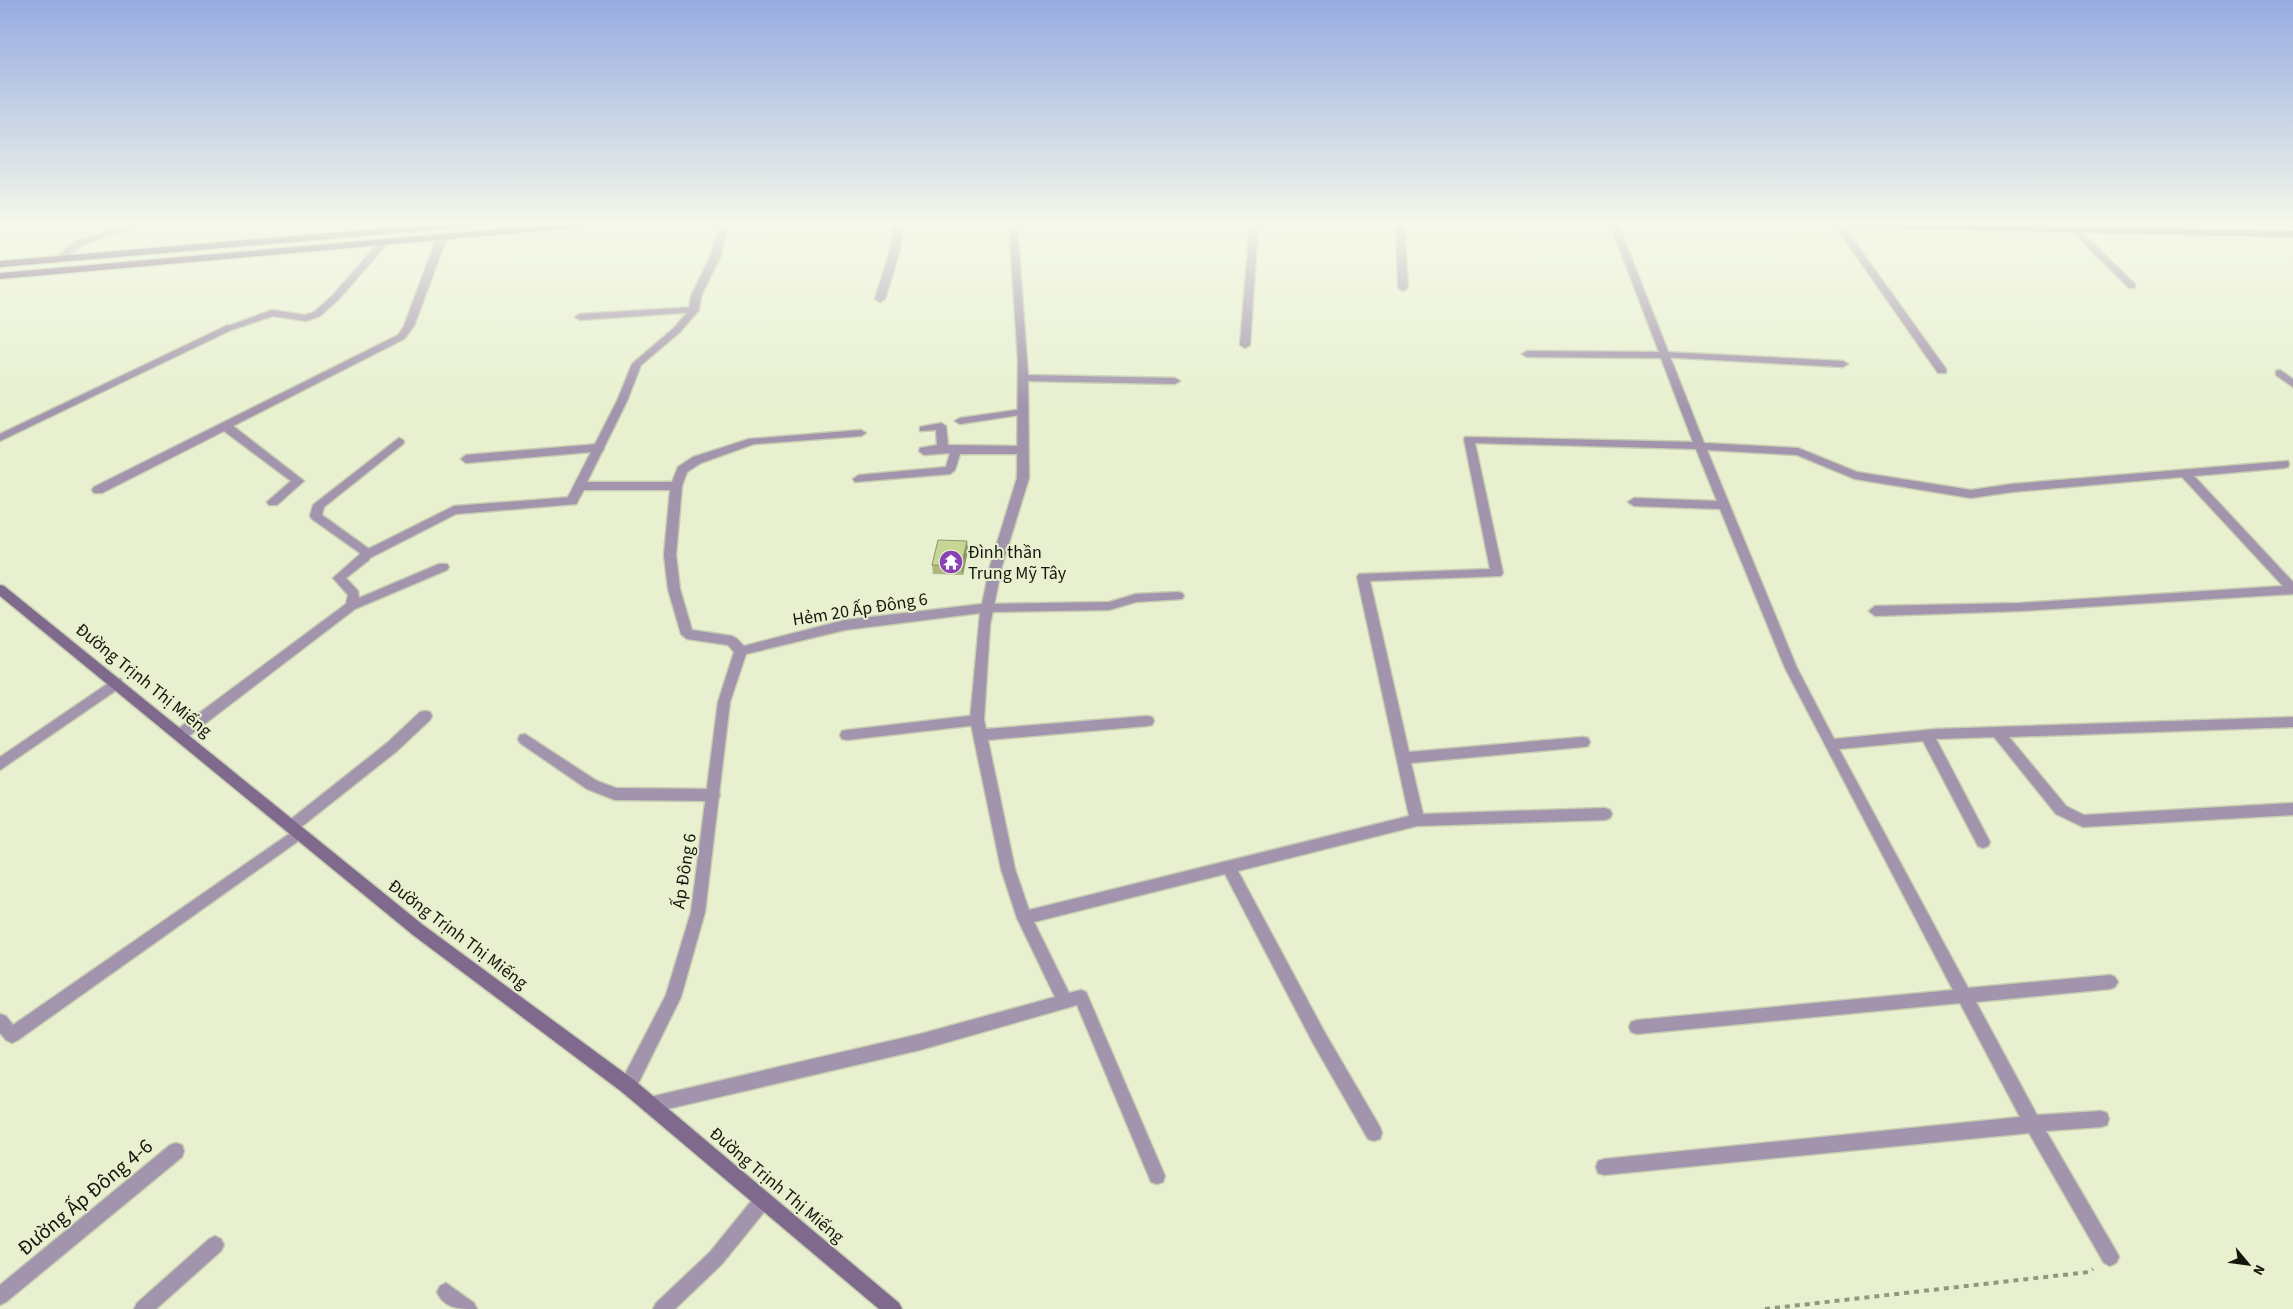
<svg xmlns="http://www.w3.org/2000/svg" width="2293" height="1309" font-family="'Source Sans 3',sans-serif">
	<style>
		.lines { fill: none; stroke-linecap: round; stroke-linejoin: round }
		.lane-casing { stroke: #c6cdb1; stroke-width: 3 }
		.street-casing { stroke: #c6cdb1; stroke-width: 3 }
		.secondary-casing { stroke: #c6cdb1; stroke-width: 3 }
		.primary-casing { stroke: #c6cdb1; stroke-width: 3 }
		.path { stroke: #929880; stroke-width: 4; stroke-dasharray: 5 5; stroke-linecap: butt }
		.lane { fill: #a294ad; fill-rule: evenodd }
		.street { fill: #a294ad; fill-rule: evenodd }
		.secondary { fill: #7f6a8e; fill-rule: evenodd }
		.primary { fill: #664c77; fill-rule: evenodd }
		.wall { fill: #acb87f }
		.shaded-wall { fill: #8c9668 }
		.building { fill: #c8d694; stroke: #8c9668 }
		.labels { text-anchor: middle; stroke-width: 4; stroke-linejoin: round; paint-order: stroke }
		.poi-label { font-size: 18px; fill: #15170c; stroke: #e8f0d0; text-anchor: start }
		.street-label { font-size: 18px; fill: #15170c; stroke: #e8f0d0 }
		.near-street-label { font-size: 21px; fill: #15170c; stroke: #e8f0d0 }
	</style>
	<rect width="100%" height="100%" fill="#e8f0d0"/>
	<g class="lines">
		<g class="lane-casing">
			<g id="lane">
				<path d="M131 224H144L82 245 62 261H56L54 259 76 241Z"/>
				<path d="M1250 224H1258L1250 345 1245 348 1240 345Z"/>
				<path d="M1834 224H1842L1946 369V373H1938Z"/>
				<path d="M384 239 387 240V244L338 300 320 316 306 321 273 316 228 331 223 328 272 310 305 315 314 312 332 296 381 240Z"/>
				<path d="M694 307 697 308V312L580 320 575 317 580 314Z"/>
				<path d="M1665 352 1843 361 1848 364 1843 367 1661 357 1660 355Z"/>
				<path d="M1023 409 1027 410V414L960 424 955 421 960 418Z"/>
				<path d="M941 423 946 426 948 445 1023 446 1028 450 1023 454H960L955 470 950 474 855 482 853 479 859 475 946 467 950 453 924 455 919 451 920 448 937 445 936 430 920 431V427Z"/>
				<path d="M599 444 603 445 604 448 603 451 466 463 461 459 466 455Z"/>
				<path d="M572 497 576 498 578 501 576 504 456 514 370 558 366 559 360 555 362 552 454 506Z"/>
				<path d="M1178 592 1182 593 1184 596 1182 599 1136 602 1109 610 987 612 981 608 987 604 1109 602 1136 594Z"/>
				<path d="M977 715 982 716 984 720 982 724 977 725 847 740 842 739 840 735 842 731 847 730Z"/>
				<path d="M525 734 597 781 616 788 713 789 718 791 720 795 718 799 713 801 615 800 587 789 520 743 518 739 520 735Z"/>
				<path d="M299 827 304 829 306 833 304 837 18 1040 12 1043 6 1040 0 1033V1014L6 1016 13 1025Z"/>
				<path d="M446 1283 474 1303 477 1309C460 1309 444 1309 437 1292L440 1286Z"/>
			</g>
		</g>
		<g class="street-casing">
			<g id="street">
				<path d="M720 224H728L721 255 701 296 699 310 680 332 641 365 627 401 587 482H672L678 467 693 457 749 439 861 430 866 433 861 436 754 444 701 463 687 472 682 486 676 555 680 589 692 630 732 636 736 638 744 646 845 620 982 604 990 566 1017 478 1018 360 1009 224H1017L1028 375 1175 378 1180 381 1175 384 1028 381 1029 478 1002 566 990 625 984 720 986 729 1147 716 1152 717 1154 721 1152 725 1147 726 988 740 1015 869 1029 910 1409 816 1357 577 1359 574 1490 569 1464 439 1465 437 1693 442 1661 358 1527 357 1522 354 1527 351 1659 352 1610 224H1618L1704 443 1798 448 1857 472 1971 490 2012 484 2288 461 2289 464 2288 467 2284 468 2194 476 2293 582V594L2020 611 1875 616 1869 611 1875 606 2020 603 2283 586 2182 477 2012 492 1971 498 1855 479 1797 455 1707 450 1797 668 1834 739 1936 729 2293 717V727L2009 737 2066 806 2084 815 2293 803V815L2083 827 2056 814 1994 737 1936 739 1990 842 1988 846 1983 848 1978 846 1923 741 1839 749 1968 988 2110 975 2115 977 2118 982 2115 987 2110 989 1976 1002 2037 1115 2101 1111 2107 1113 2109 1119 2107 1125 2101 1127 2046 1131 2116 1251 2119 1257 2116 1263 2110 1266 2104 1263 2029 1133 1604 1175 1598 1173 1596 1167 1598 1161 1604 1159 2020 1117 1960 1003 1637 1034 1631 1032 1629 1027 1631 1022 1637 1020 1953 990 1785 668 1720 509 1634 506 1628 502 1634 498 1717 501 1696 449 1475 443 1503 573 1501 576 1370 581 1409 752 1583 737 1588 738 1590 742 1588 746 1583 747 1411 763 1423 814 1605 808 1610 810 1612 814 1610 818 1605 820 1417 826 1238 871 1325 1033 1380 1127 1382 1133 1380 1139 1374 1141 1368 1139 1313 1043 1225 874 1034 922 1069 993 1081 990 1086 992 1165 1176 1163 1182 1157 1184 1151 1182 1077 1005 920 1050 650 1113 644 1111 642 1105 644 1099 650 1097 920 1034 1055 997 1017 918 1001 869 970 720 980 613 845 630 746 654 730 702 705 912 681 997 634 1092 628 1094 622 1092 620 1086 622 1080 666 995 691 912 718 702 734 652 728 645 687 639 681 634 668 589 664 555 670 490H584L576 504H568L566 501 617 401 632 364 674 328 689 310 691 296 711 255Z"/>
				<path d="M894 224H902L900 250 885 299 880 302 875 299 890 250Z"/>
				<path d="M1396 224H1404L1408 288 1403 291 1398 288Z"/>
				<path d="M2064 224H2073L2135 284V288H2129Z"/>
				<path d="M442 234 447 237 414 326 404 339 233 426 304 481 277 505H269L267 502 291 481 224 431 102 493H94L92 490 94 487 398 335 404 326 437 237Z"/>
				<path d="M228 325 233 328 231 330 0 441V434Z"/>
				<path d="M2280 370 2293 379V387L2276 375V371Z"/>
				<path d="M399 438 403 440 404 442 403 444 324 507 322 515 372 551 369 560 346 578 358 591 359 598 439 564H447L449 567 447 570 355 609 185 739H175L173 735 175 731 346 604 348 595 333 578 359 555 360 553 312 519 310 516 313 505Z"/>
				<path d="M116 678 121 679 122 683 121 687 0 770V757Z"/>
				<path d="M425 711 430 712 432 716 430 720 397 751 296 831 291 833 286 831 284 827 286 823 387 743 420 712Z"/>
				<path d="M176 1143 182 1145 184 1151 182 1157 6 1302 0 1305V1285L170 1145Z"/>
				<path d="M763 1191 769 1194 772 1200 769 1206 722 1264 675 1309H653L656 1303 710 1252 757 1194Z"/>
				<path d="M215 1236 221 1239 224 1245 221 1251 156 1309H134L137 1303 209 1239Z"/>
			</g>
		</g>
		<g class="secondary-casing">
			<path id="secondary" d="M0 585 4 586 423 925 634 1080 899 1303 902 1309H879L622 1092 413 935 0 596Z"/>
		</g>
		<g class="primary-casing">
			<g id="primary">
				<path d="M438 224H471L467 227 0 267V261Z"/>
				<path d="M556 224H588L584 227 0 279V273Z"/>
				<path d="M1829 224H1949L2293 231V237L1833 227Z"/>
			</g>
		</g>
		<path class="path" d="M1765 1309 2089 1272 2093 1269"/>
		<use href="#lane" class="lane"/>
		<use href="#street" class="street"/>
		<use href="#secondary" class="secondary"/>
		<use href="#primary" class="primary"/>
	</g>
	<path class="wall" d="M968 550 963 575 933 574 932 565Z"/>
	<path class="shaded-wall" d="M967 541 968 550 963 575 961 566Z"/>
	<path class="building" d="M938 540 967 541 961 566 932 565Z"/>
	<linearGradient id="sky" x2="0" y2="1"><stop stop-color="#97abe1"/><stop offset="0.55" stop-color="#f5f8ea"/><stop offset="1" stop-color="#f5f8ea" stop-opacity="0"/></linearGradient>
	<rect width="2293" height="407" fill="url(#sky)"/>
	<defs>
		<g id="temple-disc" transform="scale(1.25)"><circle r="9.5" fill="#8941b3" stroke="#e8f0d0"/><path d="M0-6L5-2H3V0L6.5 2.5H4V6H1.5V3h-3V6H-4V2.5H-6.5L-3 0V-2H-5Z" fill="#fff"/></g>
	</defs>
	<g fill-rule="evenodd">
		<use href="#temple-disc" x="951" y="562"/>
	</g>
	<g class="labels">
		<g class="poi-label">
			<text x="968" y="558">Đình thần<tspan x="968" dy="21">Trung Mỹ Tây</tspan></text>
		</g>
		<g class="street-label">
			<text transform="translate(860 609) rotate(-9)" y="6">Hẻm 20 Ấp Đông 6</text>
			<text transform="translate(144 680) rotate(39)" y="6">Đường Trịnh Thị Miếng</text>
			<text transform="translate(684 871) rotate(-81)" y="6">Ấp Đông 6</text>
			<text transform="translate(458 934) rotate(37)" y="6">Đường Trịnh Thị Miếng</text>
			<text transform="translate(777 1185) rotate(40)" y="6">Đường Trịnh Thị Miếng</text>
		</g>
		<g class="near-street-label">
			<text transform="translate(85 1197) rotate(-40)" y="7">Đường Ấp Đông 4-6</text>
		</g>
	</g>
	<g transform="translate(2248 1264) rotate(119)" stroke="#e8f0d0" stroke-width="4" paint-order="stroke">
	<path d="M0-4L9 19L0 12L-9 19Z" fill="#15170c"/>
	<text y="-8" font-size="14" font-weight="bold" text-anchor="middle" fill="#15170c">N</text>
	</g>
</svg>
